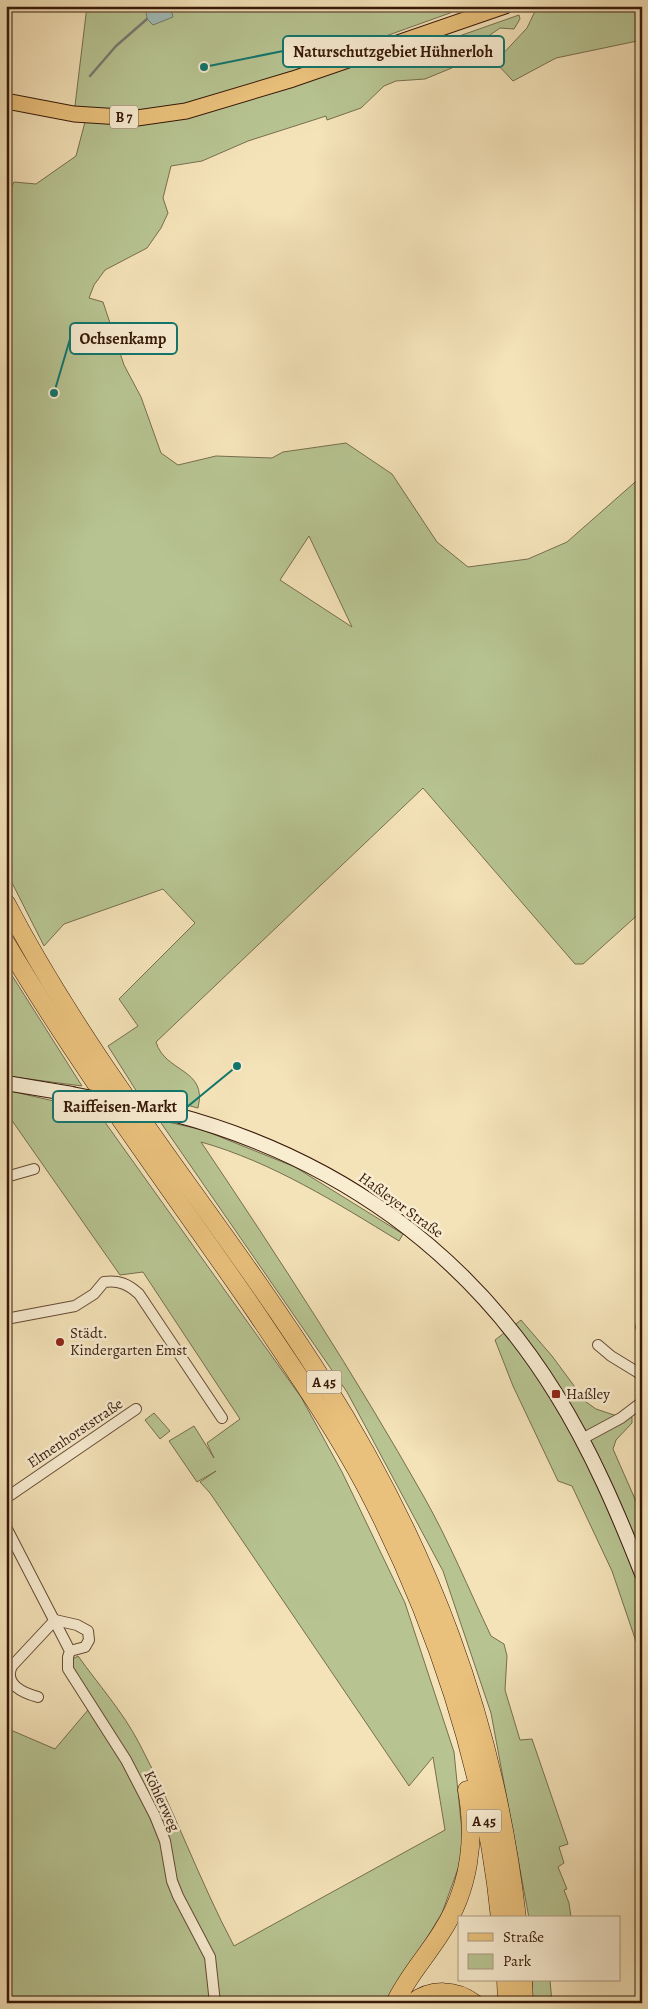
<svg xmlns="http://www.w3.org/2000/svg" width="648" height="2009" font-family="Alegreya,serif">
	<style>
		.green { fill: #b7c492; stroke: #776e4e; fill-rule: evenodd }
		.water { fill: #a0bcb9; stroke: #767b73 }
		.lines { fill: none; stroke-linecap: round; stroke-linejoin: round }
		.stream { stroke: #767b73; stroke-width: 2.5 }
		.minor-casing { stroke: #664b35; stroke-width: 12 }
		.secondary-casing { stroke: #371909; stroke-width: 16 }
		.primary-casing { stroke: #371909; stroke-width: 17 }
		.motorway-casing { stroke: #371909; stroke-width: 19 }
		.minor { stroke: #f8ecd1; stroke-width: 10 }
		.secondary { stroke: #f8ecd1; stroke-width: 14 }
		.primary { stroke: #eac17c; stroke-width: 15 }
		.motorway { stroke: #eac17c; stroke-width: 18 }
		.secondary-bridge-casing { stroke: #371909; stroke-width: 16; stroke-linecap: butt }
		.secondary-bridge { stroke: #f8ecd1; stroke-width: 14 }
		.poi-dot { fill: #8f2418; stroke: #f8ecd1; stroke-width: 2 }
		.labels { text-anchor: middle; stroke-width: 5; stroke-linejoin: round; paint-order: stroke }
		.shield { fill: #f8ecd1; stroke: #715845; stroke-width: 1 }
		.shield-label { font-size: 14px; font-weight: bold; fill: #371909 }
		.street-label { font-size: 15px; fill: #371909; stroke: #f8ecd1 }
		.poi-label { font-size: 15px; fill: #371909; stroke: #f8ecd1; text-anchor: start }
		.leader { fill: none; stroke: #0f766e; stroke-width: 2 }
		.callout-dot { fill: #0f766e; stroke: #f8ecd1; stroke-width: 2 }
		.callout { fill: #f8ecd1; stroke: #0f766e; stroke-width: 2 }
		.callout-label { font-size: 16px; text-anchor: middle; font-weight: bold; fill: #371909 }
	</style>
	<rect width="100%" height="100%" fill="#f4e2b8"/>
	<filter id="stains"><feTurbulence type="fractalNoise" baseFrequency=".004" numOctaves="4"/><feColorMatrix values="0 0 0 0 .2 0 0 0 0 .09 0 0 0 0 .02 0 0 0 .5 -.17"/></filter>
	<radialGradient id="worn" r=".72"><stop offset=".6" stop-color="#630" stop-opacity="0"/><stop offset="1" stop-color="#630" stop-opacity=".3"/></radialGradient>
	<g class="green">
		<path d="M87 6H464L450 13 361 45 365 63 445 41 519 15 520 19 514 29 500 28 480 42 483 47 459 65 425 79 396 81 384 86 361 108 327 120 326 116 248 141 202 161 171 166 163 198 168 213 161 228 147 248 105 270 94 285 89 298 103 302 124 365 141 397 161 453 178 465 216 456 272 458 283 452 346 443 392 474 437 542 468 567 528 559 567 542 642 476V911L583 964H575L423 788 156 1042C165 1073 208 1068 198 1108L137 1092 108 1046 138 1026 119 999 195 923 163 889 64 924 44 946 6 871V198L14 182 36 184 76 156 85 122 74 114ZM309 536 352 627 280 580Z"/>
		<path d="M642 6V40L556 58 513 81 498 65 499 58 527 28 537 7Z"/>
		<path d="M6 966 82 1086 6 1076Z"/>
		<path d="M6 1090 97 1111 301 1397 342 1472 405 1603 454 1752 464 1852 442 1913 387 2003H219L214 1973 176 1881 169 1842 73 1673 71 1660 78 1656C98 1684 123 1712 139 1743 174 1809 199 1880 234 1946L445 1830 433 1757 409 1786 210 1493 200 1482 216 1471 197 1482 169 1441 194 1426 214 1458 207 1443 240 1419 143 1272 120 1275 6 1112Z"/>
		<path d="M159 1120 203 1130 295 1167 403 1234 399 1241C337 1203 272 1162 201 1142 279 1258 355 1375 424 1497 449 1541 469 1590 491 1636L504 1644 507 1656 505 1690 520 1740 532 1739 568 1844 559 1847 564 1863 558 1867 567 1889 564 1890 569 1903 571 1917 529 1918 491 1713 443 1571 347 1392Z"/>
		<path d="M521 1320 552 1356 586 1402 596 1409 614 1415 632 1417V1423L616 1440 613 1449 642 1515V1659L612 1571 572 1486 558 1481 513 1386 495 1340Z"/>
		<path d="M154 1413 170 1431 160 1439 145 1420Z"/>
		<path d="M88 1710 116 1752 150 1818 208 1961 212 2003H6V1728L55 1749Z"/>
		<path d="M532 1980H550L552 2003H533Z"/>
	</g>
	<path class="water" d="M152 6H170L173 17 153 25 147 19 146 11Z"/>
	<g class="lines">
		<path class="stream" d="M90 76 116 46 147 19"/>
		<g class="minor-casing">
			<g id="minor">
				<path d="M6 1177 34 1169"/>
				<path d="M6 1319 75 1306 94 1294 104 1282C119 1280 128 1284 139 1294L222 1418"/>
				<path d="M641 1327 642 1325"/>
				<path d="M598 1345 611 1356 642 1375"/>
				<path d="M582 1439 621 1418 642 1402"/>
				<path d="M6 1498 136 1409"/>
				<path d="M6 1527 70 1651 68 1657V1669L126 1760 155 1816 165 1841 172 1881 178 1896 210 1957 215 2003"/>
				<path d="M55 1620 77 1625 88 1631 89 1640 85 1647 70 1651"/>
				<path d="M38 1697C23 1693 3 1684 12 1666L55 1620"/>
			</g>
		</g>
		<g class="secondary-casing">
			<g id="secondary">
				<path d="M6 1083 72 1094"/>
				<path d="M173 1114C335 1157 467 1250 556 1394 591 1450 618 1513 642 1574"/>
			</g>
		</g>
		<g class="primary-casing">
			<path id="primary" d="M6 101 74 114 137 118 186 111 293 79 505 6"/>
		</g>
		<g class="motorway-casing">
			<g id="motorway">
				<path d="M6 903C94 1072 220 1218 322 1379 428 1546 495 1721 517 1918"/>
				<path d="M6 943C82 1071 171 1189 255 1311 293 1368 333 1425 365 1485 435 1619 485 1767 500 1918"/>
				<path d="M506 1980 507 2003"/>
				<path d="M523 1980 524 2003"/>
				<path d="M395 2003C407 1977 426 1957 441 1933 469 1890 476 1840 467 1790"/>
				<path d="M412 2003C431 1988 456 1989 474 2003"/>
			</g>
		</g>
		<use href="#minor" class="minor"/>
		<use href="#secondary" class="secondary"/>
		<use href="#primary" class="primary"/>
		<use href="#motorway" class="motorway"/>
		<g class="secondary-bridge-casing">
			<path id="secondary-bridge" d="M72 1094 173 1114"/>
		</g>
		<use href="#secondary-bridge" class="secondary-bridge"/>
	</g>
	<g class="poi-dot">
		<circle cx="60" cy="1342" r="5"/>
		<rect x="551" y="1389" width="10" height="10" rx="2.5"/>
	</g>
	<g class="labels">
		<g class="shield">
			<rect x="110" y="105.5" width="28" height="23" rx="4"/>
			<rect x="306.5" y="1370.5" width="35" height="23" rx="4"/>
			<rect x="466.5" y="1809.5" width="35" height="23" rx="4"/>
		</g>
		<g class="shield-label">
			<text x="124" y="122">B 7</text>
			<text x="324" y="1387">A 45</text>
			<text x="484" y="1826">A 45</text>
		</g>
		<g class="street-label">
			<text transform="translate(401 1205) rotate(36)" y="5">Haßleyer Straße</text>
			<text transform="translate(75 1433) rotate(-34)" y="5">Elmenhorststraße</text>
			<text transform="translate(162 1801) rotate(65)" y="5">Köhlerweg</text>
		</g>
		<g class="poi-label">
			<text x="70" y="1338">Städt.<tspan x="70" dy="17">Kindergarten Emst</tspan></text>
			<text x="566" y="1399">Haßley</text>
		</g>
	</g>
	<path class="leader" d="M204 67L283 51M54 393L70 339M237 1066L187 1107"/>
	<g class="callout-dot">
		<circle cx="204" cy="67" r="5"/>
		<circle cx="54" cy="393" r="5"/>
		<circle cx="237" cy="1066" r="5"/>
	</g>
	<g class="callout">
		<rect x="283" y="36" width="221" height="31" rx="5"/>
		<rect x="70" y="323" width="107" height="31" rx="5"/>
		<rect x="53" y="1091" width="134" height="31" rx="5"/>
	</g>
	<g class="callout-label">
		<text x="393" y="57">Naturschutzgebiet Hühnerloh</text>
		<text x="123" y="344">Ochsenkamp</text>
		<text x="120" y="1112">Raiffeisen-Markt</text>
	</g>
	<rect width="648" height="2009" fill="none" stroke="#f4e2b8" stroke-width="25"/>
	<rect x="8" y="8" width="633" height="1994" fill="none" stroke="#371909" stroke-width="2.5"/>
	<rect x="12" y="12" width="623" height="1984" fill="none" stroke="#371909"/>
	<rect x="458" y="1916" width="162" height="65" fill="#f8ecd1" stroke="#ab9881"/>
	<rect x="468" y="1933" width="25" height="8" fill="#eac17c" stroke="#ab9881"/>
	<text x="503" y="1942" font-size="15" fill="#371909">Straße</text>
	<rect x="468" y="1954" width="25" height="15" fill="#b7c492" stroke="#ab9881"/>
	<text x="503" y="1966" font-size="15" fill="#371909">Park</text>
	<rect width="100%" height="100%" filter="url(#stains)"/>
	<rect width="100%" height="100%" fill="url(#worn)"/>
</svg>
